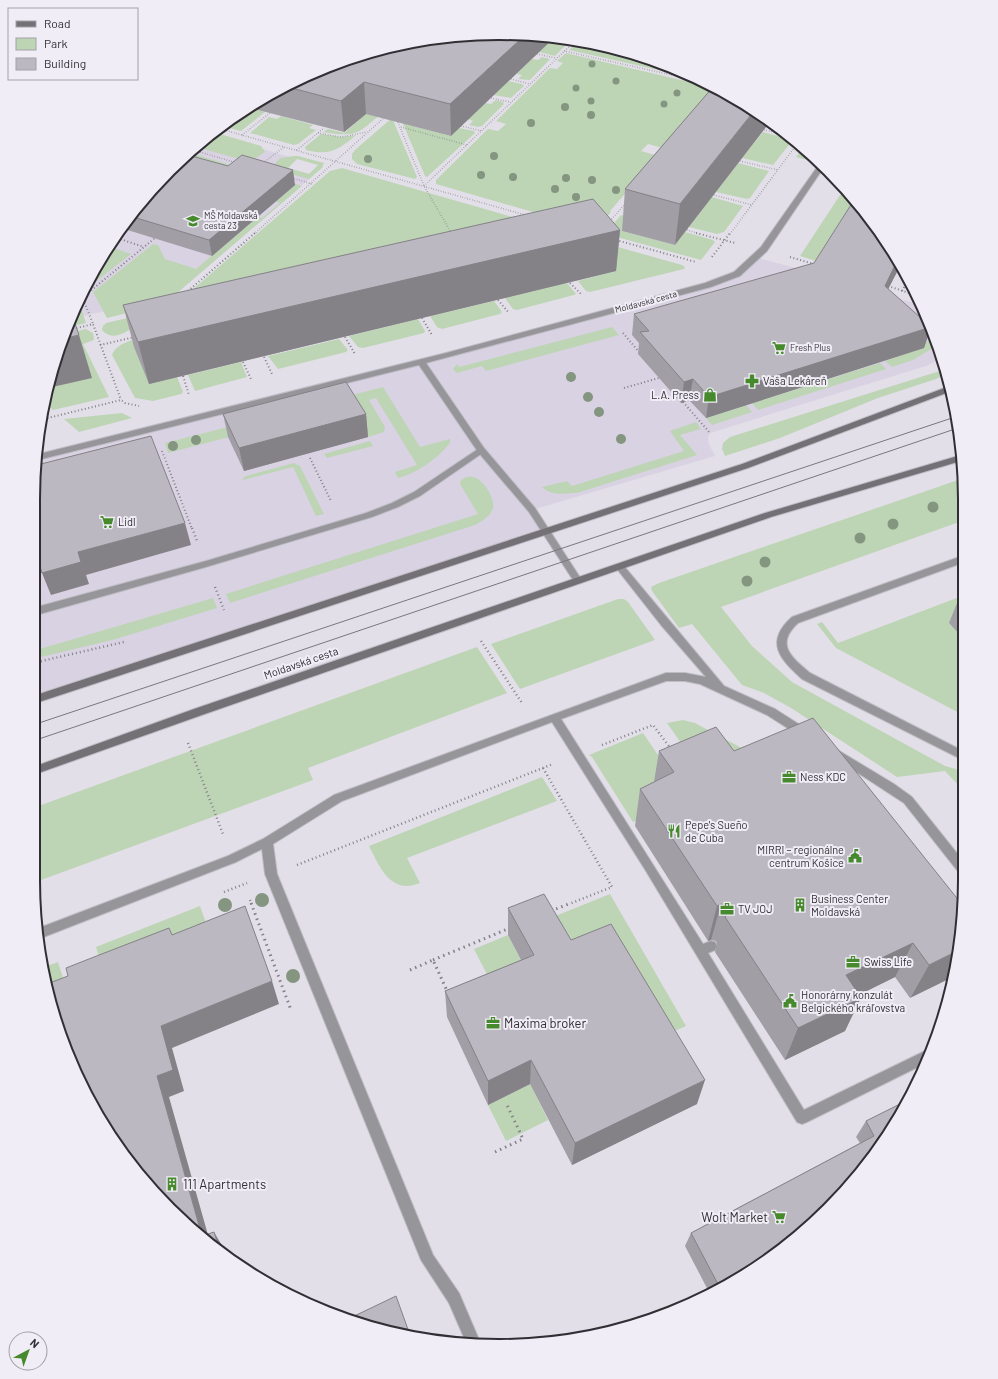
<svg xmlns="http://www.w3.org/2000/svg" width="998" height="1379" font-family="Barlow,sans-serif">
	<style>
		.built { fill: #d9d2e2 }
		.green { fill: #bdd5b5; fill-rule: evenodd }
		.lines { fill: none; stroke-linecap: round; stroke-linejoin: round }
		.lane-casing { stroke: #bfbcc5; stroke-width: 2 }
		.street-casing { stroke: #bfbcc5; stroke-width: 2 }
		.secondary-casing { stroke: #bfbcc5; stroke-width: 2 }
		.path-far3 { stroke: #838087; stroke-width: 1.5; stroke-dasharray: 0.5 2; stroke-linecap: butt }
		.path-far2 { stroke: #838087; stroke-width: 2; stroke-dasharray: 1 2.5; stroke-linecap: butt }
		.path-far1 { stroke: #838087; stroke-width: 2.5; stroke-dasharray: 1 3; stroke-linecap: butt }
		.path { stroke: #838087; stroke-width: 3; stroke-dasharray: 1.5 4; stroke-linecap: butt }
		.lane { fill: #969599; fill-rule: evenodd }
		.street { fill: #969599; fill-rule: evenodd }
		.secondary { fill: #737076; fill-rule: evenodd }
		.tram { stroke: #7a777e; stroke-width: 1 }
		.tree { fill: #849580 }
		.wall { fill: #a29ea6 }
		.shaded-wall { fill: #848187 }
		.building { fill: #bcb8c1; stroke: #848187 }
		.labels { text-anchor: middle; stroke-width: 4; stroke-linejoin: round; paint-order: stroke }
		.far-poi-label { font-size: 9px; fill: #312f33; stroke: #f0edf6; text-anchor: start }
		.far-street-label { font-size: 9px; fill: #312f33; stroke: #f0edf6 }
		.poi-label { font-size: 11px; fill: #312f33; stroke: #f0edf6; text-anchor: start }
		.street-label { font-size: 11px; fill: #312f33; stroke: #f0edf6 }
		.near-poi-label { font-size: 13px; fill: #312f33; stroke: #f0edf6; text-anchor: start }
		.rim { fill: none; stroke: #312f33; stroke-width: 2 }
	</style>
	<rect width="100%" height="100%" fill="#e3dfe9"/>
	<g class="built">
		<path d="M211 134 297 159 287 168 314 175 174 296 69 319 111 240 149 192Z"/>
		<path d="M755 257 803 270 921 305 929 320 940 360 926 366 710 433 708 438 709 444 715 456 532 510 546 532 33 700V499L38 457 156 428 708 285 737 274Z"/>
	</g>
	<g class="green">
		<path d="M487 35 560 37 571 40 555 56 539 52 546 45Z"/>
		<path d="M578 41 649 58 694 78 569 50Z"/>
		<path d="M566 53 715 88 666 149 648 144 641 151 658 156 610 211 611 212 599 226 588 228 436 184V180L488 129 498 131 506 124 496 121 550 68 557 69 563 63 557 61Z"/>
		<path d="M542 57 550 59 530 80 518 79 522 75 516 74 532 59 538 60Z"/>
		<path d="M508 81 522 84 524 86 511 98 493 95Z"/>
		<path d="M496 100 503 102 504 104 482 126 478 127 469 125 473 121 468 119 485 103 491 104Z"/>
		<path d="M250 108 265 112 241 131 221 126Z"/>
		<path d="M368 112H383C359 133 357 138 323 132L328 129 344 133Z"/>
		<path d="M398 112 409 125 451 136 459 128 474 131 475 133 427 177 425 176Z"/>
		<path d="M281 116 313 125 309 128 316 130 298 144 294 145 250 133 269 117 277 119Z"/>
		<path d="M392 118 417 177 415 179 357 164 352 159V154L356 149Z"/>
		<path d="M213 132 261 146 265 152 254 159 243 160 196 147Z"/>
		<path d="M763 132 792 140V141L773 165 742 158Z"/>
		<path d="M321 134 341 137 356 135C339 150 329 156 306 150L305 147Z"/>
		<path d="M804 147 816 159 815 162 796 157Z"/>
		<path d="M190 153 302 186 164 304 107 318 93 292 153 244 158 245 165 259 196 269 236 235 233 209 262 218 280 203 169 173Z"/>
		<path d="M294 156H298L324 163 322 168 309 179 280 171 275 167 276 162 281 158ZM297 159 318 165 309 174 288 168Z"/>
		<path d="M738 163 769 171 750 198 747 199 716 192Z"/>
		<path d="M342 168 558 230 163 315 330 171Z"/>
		<path d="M844 189 855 201 816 261 800 256Z"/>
		<path d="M712 197 743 206 724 232 717 234 689 227Z"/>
		<path d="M621 215 628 217 622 231 675 245 685 232 713 240 715 242 701 260 613 236 608 230Z"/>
		<path d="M582 237 682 265 685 267 684 269 590 292 586 291 578 281 616 271Z"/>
		<path d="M108 246 131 254 86 289H85Z"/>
		<path d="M567 283 576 294 574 295 517 310 513 309 505 298Z"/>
		<path d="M494 301 502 312 500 314 442 329 437 327 430 316Z"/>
		<path d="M79 302 86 323 66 328Z"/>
		<path d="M153 312C142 321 115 347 102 330L103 326 106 323Z"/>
		<path d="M418 319 425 331 424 333 363 348 358 347 349 336Z"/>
		<path d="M612 327 619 335 486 371 482 366 457 373 453 369 457 364 459 367Z"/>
		<path d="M86 329 93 333 94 340 83 344 109 397 53 410C46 405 47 396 48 388L64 334Z"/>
		<path d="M160 334 183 392 181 394 153 401 135 398 112 355C118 339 146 338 160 334Z"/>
		<path d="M934 338 936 346 913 360 892 367 885 361 908 353Z"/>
		<path d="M339 339 348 350 346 352 278 369 268 356Z"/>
		<path d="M241 362 247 377 195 391 188 375Z"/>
		<path d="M880 363 886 369 758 410 752 403Z"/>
		<path d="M943 370 944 375 936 379 878 398 780 438 725 456 722 449 723 443 730 437Z"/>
		<path d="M383 387 420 447 450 439V443C438 458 418 473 398 478L395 472 417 465 376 398 369 400 385 427 384 432 368 437 298 409Z"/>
		<path d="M746 405 752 412 712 425 706 418Z"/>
		<path d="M122 413 132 418 79 432 64 419Z"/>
		<path d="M278 414 286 422 168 453 165 443Z"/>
		<path d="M696 422 701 429 680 435 697 455 577 493C564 493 553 497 542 487L567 481 572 486 684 451 670 431Z"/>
		<path d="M370 441 373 446 327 458 324 454Z"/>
		<path d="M294 463 300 466 324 514 316 516 293 467 243 480V478L246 476Z"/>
		<path d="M466 477C468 477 471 476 473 477 483 479 495 497 493 508 491 516 482 521 475 525L230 603 226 594 478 514 460 484 461 480Z"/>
		<path d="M961 479 962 521 721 607 752 646 792 682 945 766 963 771V790L945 771 897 777 791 708 764 693 742 685 692 624 679 628 652 591 651 587 659 583Z"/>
		<path d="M962 596 963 715 836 648 817 624 822 622 838 643Z"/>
		<path d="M213 598 217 608 116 639 33 659V651Z"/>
		<path d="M618 599H624L628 602 655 640 520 689 491 644Z"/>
		<path d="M477 647 507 693 308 768 313 780 33 883V808Z"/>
		<path d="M683 720 695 723 751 753 699 769 667 723Z"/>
		<path d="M643 733 675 780 665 809 633 822 592 757 589 755Z"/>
		<path d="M542 777 557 801 407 858 420 883C416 884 411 886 407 886 386 886 377 861 369 846Z"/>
		<path d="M610 894 686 1026 659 1038 568 967 543 921Z"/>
		<path d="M200 906 214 946 106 981 96 947Z"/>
		<path d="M508 935 532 982 498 996 474 949Z"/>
		<path d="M58 962 71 1003 52 1011 49 1001 44 967Z"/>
		<path d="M530 1084 548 1120 506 1141 488 1105Z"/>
	</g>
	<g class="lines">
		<g class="lane-casing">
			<g id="lane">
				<path d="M481 447 485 450 484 452 420 496 398 507 372 517 206 567 33 616V608L206 561 366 513 392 503 414 492Z"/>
				<path d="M962 556V563L798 623C775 644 791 657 810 673L963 751V760L802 679C780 659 764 642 792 617Z"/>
				<path d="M620 564 623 565 724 686 775 709 808 730 809 733 808 736 804 737 800 736 767 715 700 684 685 681H666L561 719 703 944 711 941 715 942 717 946 715 950 708 953 804 1110 925 1051 931 1050 926 1063 807 1122 802 1124 797 1122 646 871 552 722 342 801 273 844 277 874 433 1255 459 1293 480 1342H466L449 1303 421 1260 265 874 262 849 236 862 41 938 39 928 228 856 263 839 334 795 666 673H685L706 677 661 625 617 569 615 567 617 565Z"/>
				<path d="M836 749 894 784 912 797 964 862V876L960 874 904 803 832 756 831 753 832 750Z"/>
			</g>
		</g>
		<g class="street-casing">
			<path id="street" d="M820 163 824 167 767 251 740 276 711 287 426 363 484 448 535 508 581 579 583 581 581 583H575L529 512 478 452 419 365 38 460 39 454 446 353 705 283 734 272 761 247Z"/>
		</g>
		<g class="secondary-casing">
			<g id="secondary">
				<path d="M947 387 949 392 748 468 33 704V696L742 464Z"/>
				<path d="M961 455V461L771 517 202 715 33 775V767L194 709 765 513Z"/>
			</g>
		</g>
		<g class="path-far3">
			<path d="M564 51 703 82"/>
			<path d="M537 54 556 58"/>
			<path d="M511 79 530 84"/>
			<path d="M491 98 510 102"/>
			<path d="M397 120 424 186 452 234"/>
			<path d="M461 126 482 131"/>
			<path d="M401 127 467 145"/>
			<path d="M217 128 529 216"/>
			<path d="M764 130 788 135"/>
			<path d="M318 133 341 137 367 132"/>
			<path d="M242 135 270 113"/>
			<path d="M193 150 237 163"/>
			<path d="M297 150 324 128"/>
			<path d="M740 161 778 170"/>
			<path d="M263 163 284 147"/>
			<path d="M292 178 312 184"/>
			<path d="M424 186 575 41"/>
			<path d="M714 195 752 205"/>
			<path d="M610 221 625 204"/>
			<path d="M687 230 700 234"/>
			<path d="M254 234 386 116"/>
			<path d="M730 234 798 143"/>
		</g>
		<g class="path-far2">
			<path d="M451 233 452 234"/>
			<path d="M696 233 735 243"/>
			<path d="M114 237 144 247"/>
			<path d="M616 240 696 262"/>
			<path d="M712 257 730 233"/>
			<path d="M790 257 814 264"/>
			<path d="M900 270 898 275 904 277"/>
			<path d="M570 283 582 295"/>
			<path d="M888 286 915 295"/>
			<path d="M188 291 255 233"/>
			<path d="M902 291 907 282"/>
			<path d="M82 296 93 324"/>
			<path d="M83 297 155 238"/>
			<path d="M498 300 509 313"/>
			<path d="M422 318 432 335"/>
			<path d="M73 329 93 324 121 400"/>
			<path d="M623 333 639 352"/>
			<path d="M345 337 355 354"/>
			<path d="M100 345 135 337"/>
			<path d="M264 357 272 374"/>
			<path d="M243 362 251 379"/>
			<path d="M183 376 189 395"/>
			<path d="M624 388 659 378"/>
			<path d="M683 402 710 433"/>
			<path d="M44 419 121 400 125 403 139 406"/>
			<path d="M162 451 192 529"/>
			<path d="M310 458 331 501"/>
		</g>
		<g class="path-far1">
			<path d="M192 528 197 541"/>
			<path d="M33 574 44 571"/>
			<path d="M215 587 224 610"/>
			<path d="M481 641 522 703"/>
			<path d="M33 663 124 642"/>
			<path d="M188 743 223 834"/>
			<path d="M602 745 653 725 671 749"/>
			<path d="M543 768 612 887 569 904"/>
			<path d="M297 865 553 764"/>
			<path d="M224 892 247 883"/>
			<path d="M250 900 252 904"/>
		</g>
		<g class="path">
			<path d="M251 903 291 1010"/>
			<path d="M551 911 571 903"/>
			<path d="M433 960 510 928"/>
			<path d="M410 970 433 960 448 993"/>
			<path d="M495 1152 523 1139 507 1105"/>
		</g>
		<use href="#lane" class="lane"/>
		<use href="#street" class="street"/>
		<use href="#secondary" class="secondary"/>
		<g class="tram">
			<path d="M33 725 955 417"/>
			<path d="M33 741 958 428"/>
		</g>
	</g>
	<g class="tree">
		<circle cx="592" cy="64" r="3.5"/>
		<circle cx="616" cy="81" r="3.5"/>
		<circle cx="576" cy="88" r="3.5"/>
		<circle cx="677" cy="93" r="3.5"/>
		<circle cx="591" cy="101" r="3.5"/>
		<circle cx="664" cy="104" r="3.5"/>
		<circle cx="565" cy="107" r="4"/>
		<circle cx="591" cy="115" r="4"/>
		<circle cx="531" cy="123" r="4"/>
		<circle cx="494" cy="156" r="4"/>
		<circle cx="368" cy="159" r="4"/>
		<circle cx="481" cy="175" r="4"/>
		<circle cx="513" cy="177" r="4"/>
		<circle cx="566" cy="178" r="4"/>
		<circle cx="592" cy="180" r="4"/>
		<circle cx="555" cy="189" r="4"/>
		<circle cx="616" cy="190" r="4"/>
		<circle cx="576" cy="197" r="4"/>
		<circle cx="571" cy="377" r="5"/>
		<circle cx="588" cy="397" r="5"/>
		<circle cx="599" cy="412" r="5"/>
		<circle cx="621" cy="439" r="5"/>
		<circle cx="196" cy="440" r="5"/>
		<circle cx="173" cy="446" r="5"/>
		<circle cx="933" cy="507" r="5.5"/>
		<circle cx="893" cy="524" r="5.5"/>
		<circle cx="860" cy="538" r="5.5"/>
		<circle cx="765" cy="562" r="5.5"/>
		<circle cx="747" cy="581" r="5.5"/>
		<circle cx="262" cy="900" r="7"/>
		<circle cx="225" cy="905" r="7"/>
		<circle cx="293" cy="976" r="7"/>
	</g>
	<g class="wall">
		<path d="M468 34 451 136 366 114 344 132 250 108 293 81Z"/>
		<path d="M713 87 675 245 622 231 625 189Z"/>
		<path d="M295 185 212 256 121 228 149 192Z"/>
		<path d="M869 215 899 268 888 289 931 327 924 348 706 418 689 400 681 403 638 354 639 343 632 335 634 314 814 263Z"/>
		<path d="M620 230 616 271 149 384 134 347 123 305Z"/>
		<path d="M223 414H366L368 437 244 471 228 437Z"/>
		<path d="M959 598H962V637L949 623Z"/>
		<path d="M659 751H734L964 907 910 998 895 977 859 995 845 1031 785 1060 715 952 717 944 716 941 711 940 708 941 635 826 640 789 654 782Z"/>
		<path d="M508 908 571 940 697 1104 572 1165 530 1084 488 1105 447 1017 445 991 521 960 508 935Z"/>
		<path d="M908 1100 783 1250 709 1292 685 1246 691 1233 860 1143 856 1137 866 1121Z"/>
	</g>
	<g class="shaded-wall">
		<path d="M524 36 555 37 451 136 450 104Z"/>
		<path d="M364 82 366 114 344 132 341 101Z"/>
		<path d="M754 111 770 122 675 245 680 204Z"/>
		<path d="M293 170 295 185 212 256 209 240Z"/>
		<path d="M620 230 616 271 149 384 138 342Z"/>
		<path d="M896 263 899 268 879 307 885 286Z"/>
		<path d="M931 327 924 348 706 418 709 397Z"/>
		<path d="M79 335 92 378 48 388 49 379 62 339Z"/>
		<path d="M693 379 689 400 681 403 684 382Z"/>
		<path d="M366 414 368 437 244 471 239 448Z"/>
		<path d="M185 523 191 545 86 575 89 584 51 595 42 573 78 552Z"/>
		<path d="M33 543 42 566 33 568Z"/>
		<path d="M721 904 711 940 708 941 717 906Z"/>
		<path d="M913 943 895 977 830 1009 846 975Z"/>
		<path d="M957 951 953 977 910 998 929 965Z"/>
		<path d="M272 981 279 1004 172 1048 184 1091 169 1097 210 1242 202 1236 157 1076 161 1026Z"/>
		<path d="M861 998 845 1031 785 1060 798 1028Z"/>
		<path d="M531 1060 530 1084 488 1105V1081Z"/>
		<path d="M705 1080 697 1104 572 1165 575 1143Z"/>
		<path d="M214 1232 224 1249 225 1252 219 1248Z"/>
	</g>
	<g class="building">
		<path d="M468 34 524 36 450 104 364 82 341 101 284 86 293 81 378 49Z"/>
		<path d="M713 87 732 95 754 111 680 204 625 189Z"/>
		<path d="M188 155 228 166 242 155 293 170 209 240 130 216 149 192Z"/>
		<path d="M593 199 620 230 138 342 123 305Z"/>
		<path d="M854 200 869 215 896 263 885 286 931 327 709 397 693 379 684 382 640 332 649 331 634 314 814 263Z"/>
		<path d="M72 315 79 335 62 339 69 320Z"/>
		<path d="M346 382 366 414 239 448 223 414Z"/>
		<path d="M151 436 185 523 78 552 81 562 42 573 33 543V499L37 465Z"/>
		<path d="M813 718 964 907V911L957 951 929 965 913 943 846 975 861 998 798 1028 725 917 728 912 726 906 721 904 717 906 640 789 674 772 659 751 716 727 734 751Z"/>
		<path d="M544 894 571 940 611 924 705 1080 575 1143 531 1060 488 1081 445 991 534 955 508 908Z"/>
		<path d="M245 906 272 981 161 1026 173 1070 157 1076 202 1236 214 1232 219 1248 192 1230 111 1139 69 1059 49 1001 47 984 68 976 66 968 94 957 169 928 172 935Z"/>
		<path d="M908 1100 850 1187 783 1250 719 1286 691 1233 874 1136 866 1121Z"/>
		<path d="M396 1296 410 1335 349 1321 346 1320Z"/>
	</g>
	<defs>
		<g id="school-bare" transform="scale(1.08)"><path d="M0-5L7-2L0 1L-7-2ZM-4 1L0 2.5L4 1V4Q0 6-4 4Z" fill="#478a2d" stroke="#f0edf6" stroke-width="2.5" paint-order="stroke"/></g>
		<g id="supermarket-bare" transform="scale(1.08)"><path d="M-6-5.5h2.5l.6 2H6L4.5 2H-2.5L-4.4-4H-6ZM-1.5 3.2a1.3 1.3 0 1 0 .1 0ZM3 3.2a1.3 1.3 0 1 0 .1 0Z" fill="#478a2d" stroke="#f0edf6" stroke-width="2.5" paint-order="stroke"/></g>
		<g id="pharmacy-bare" transform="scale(1.08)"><path d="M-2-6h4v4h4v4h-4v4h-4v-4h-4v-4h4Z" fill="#478a2d" stroke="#f0edf6" stroke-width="2.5" paint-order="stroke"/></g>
		<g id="shop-bare" transform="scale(1.08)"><path d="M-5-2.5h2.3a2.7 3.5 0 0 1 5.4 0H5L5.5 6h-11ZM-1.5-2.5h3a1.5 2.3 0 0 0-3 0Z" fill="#478a2d" stroke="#f0edf6" stroke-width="2.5" paint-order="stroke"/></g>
		<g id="office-bare" transform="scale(1.08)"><path d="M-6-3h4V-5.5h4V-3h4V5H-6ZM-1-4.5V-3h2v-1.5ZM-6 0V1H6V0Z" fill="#478a2d" stroke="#f0edf6" stroke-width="2.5" paint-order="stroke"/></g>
		<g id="restaurant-bare" transform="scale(1.08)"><path d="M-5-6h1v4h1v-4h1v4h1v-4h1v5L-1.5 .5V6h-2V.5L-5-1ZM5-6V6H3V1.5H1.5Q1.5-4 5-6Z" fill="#478a2d" stroke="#f0edf6" stroke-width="2.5" paint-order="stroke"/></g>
		<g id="civic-bare" transform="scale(1.08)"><path d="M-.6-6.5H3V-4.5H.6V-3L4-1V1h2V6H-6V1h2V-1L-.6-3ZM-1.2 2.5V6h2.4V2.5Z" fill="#478a2d" stroke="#f0edf6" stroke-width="2.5" paint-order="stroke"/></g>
		<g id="building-bare" transform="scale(1.08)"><path d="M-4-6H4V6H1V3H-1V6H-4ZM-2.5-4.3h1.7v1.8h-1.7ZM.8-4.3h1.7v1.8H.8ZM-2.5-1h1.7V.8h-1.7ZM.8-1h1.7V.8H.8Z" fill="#478a2d" stroke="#f0edf6" stroke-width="2.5" paint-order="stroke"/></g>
	</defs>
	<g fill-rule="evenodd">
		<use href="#school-bare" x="193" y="221"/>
		<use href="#supermarket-bare" x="779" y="348"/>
		<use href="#pharmacy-bare" x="752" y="381"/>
		<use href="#shop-bare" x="710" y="395"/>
		<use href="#supermarket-bare" x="107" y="522"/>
		<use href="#office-bare" x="789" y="777"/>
		<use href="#restaurant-bare" x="674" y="831"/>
		<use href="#civic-bare" x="855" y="856"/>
		<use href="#building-bare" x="800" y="905"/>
		<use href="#office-bare" x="727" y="909"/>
		<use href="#office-bare" x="853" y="962"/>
		<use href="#civic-bare" x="790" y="1001"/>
		<use href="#office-bare" x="493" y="1023"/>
		<use href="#building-bare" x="172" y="1184"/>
		<use href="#supermarket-bare" x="779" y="1217"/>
	</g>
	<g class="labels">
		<g class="far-poi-label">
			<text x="204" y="219">MŠ Moldavská<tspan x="204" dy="10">cesta 23</tspan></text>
			<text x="790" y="351">Fresh Plus</text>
		</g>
		<g class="far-street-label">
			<text transform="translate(646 302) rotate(-15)" y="3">Moldavská cesta</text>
		</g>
		<g class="poi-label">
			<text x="763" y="385">Vaša Lekáreň</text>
			<text x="699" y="399" text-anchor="end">L.A. Press</text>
			<text x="118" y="526">Lidl</text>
			<text x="800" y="781">Ness KDC</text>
			<text x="685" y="829">Pepe's Sueño<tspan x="685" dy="13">de Cuba</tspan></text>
			<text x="844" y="854" text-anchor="end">MIRRI – regionálne<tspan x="844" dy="13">centrum Košice</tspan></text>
			<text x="811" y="903">Business Center<tspan x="811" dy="13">Moldavská</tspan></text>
			<text x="738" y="913">TV JOJ</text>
			<text x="864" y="966">Swiss Life</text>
			<text x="801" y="999">Honorárny konzulát<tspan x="801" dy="13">Belgického kráľovstva</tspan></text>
		</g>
		<g class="street-label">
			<text transform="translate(301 663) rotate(-19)" y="4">Moldavská cesta</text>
		</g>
		<g class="near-poi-label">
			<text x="504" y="1028">Maxima broker</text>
			<text x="183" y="1189">111 Apartments</text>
			<text x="768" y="1222" text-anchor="end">Wolt Market</text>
		</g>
	</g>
	<path d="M0 0H998V1379H0ZM499 40H499A459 459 0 0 1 958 499V880A459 459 0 0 1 499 1339H499A459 459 0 0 1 40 880V499A459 459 0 0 1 499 40Z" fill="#f0edf6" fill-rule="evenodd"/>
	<path class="rim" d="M499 40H499A459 459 0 0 1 958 499V880A459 459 0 0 1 499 1339H499A459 459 0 0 1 40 880V499A459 459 0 0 1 499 40Z"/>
	<rect x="8" y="8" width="130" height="72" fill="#f0edf6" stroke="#a4a1a8"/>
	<rect x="16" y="21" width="20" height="6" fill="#737076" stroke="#a4a1a8"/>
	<text x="44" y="28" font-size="12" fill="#312f33">Road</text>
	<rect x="16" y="38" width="20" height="12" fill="#bdd5b5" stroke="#a4a1a8"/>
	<text x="44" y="48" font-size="12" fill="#312f33">Park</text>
	<rect x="16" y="58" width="20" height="12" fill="#bcb8c1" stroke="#a4a1a8"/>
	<text x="44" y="68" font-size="12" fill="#312f33">Building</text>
	<g transform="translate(28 1351) rotate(41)"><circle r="19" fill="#f0edf6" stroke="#a4a1a8"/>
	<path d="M0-3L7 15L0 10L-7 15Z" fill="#478a2d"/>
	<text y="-6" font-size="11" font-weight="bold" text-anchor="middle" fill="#312f33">N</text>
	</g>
</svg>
